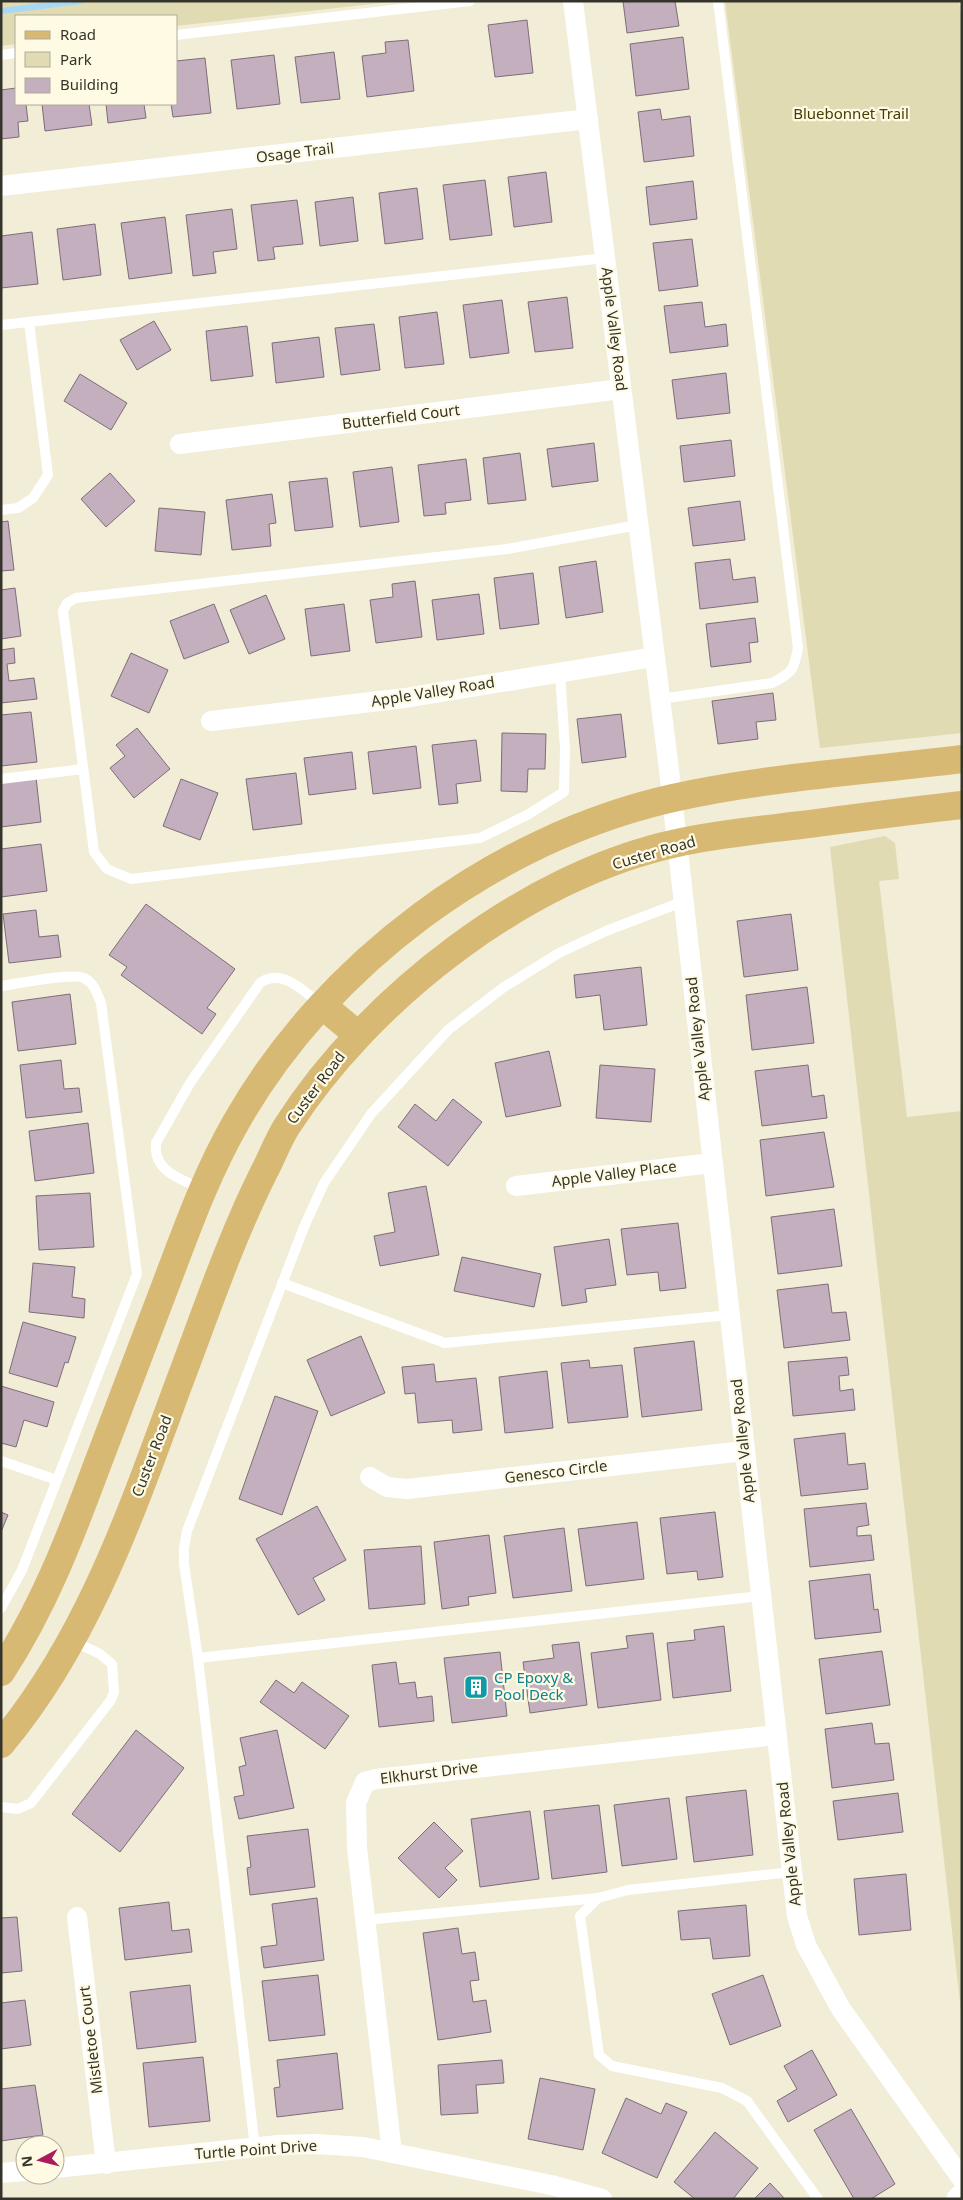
<svg xmlns="http://www.w3.org/2000/svg" width="963" height="2200" font-family="'Noto Sans',sans-serif">
	<style>
		.green { fill: #e1dbb3 }
		.lines { fill: none; stroke-linecap: round; stroke-linejoin: round }
		.stream { stroke: #a7d8f4; stroke-width: 6 }
		.building { fill: #c3afbd; stroke: #7f6d7a }
		.service { stroke: #fff; stroke-width: 10 }
		.minor { stroke: #fff; stroke-width: 20 }
		.tertiary { stroke: #fff; stroke-width: 25 }
		.primary { stroke: #d7b974; stroke-width: 28 }
		.labels { text-anchor: middle; stroke-width: 4.5; stroke-linejoin: round; paint-order: stroke }
		.park-label { font-size: 15px; fill: #473e00; stroke: #fefae4 }
		.street-label { font-size: 15px; fill: #35342b; stroke: #fefae4 }
		.culture-label { font-size: 15px; fill: #0d838f; stroke: #fefae4; text-anchor: start }
	</style>
	<rect width="100%" height="100%" fill="#f1edd6"/>
	<g class="green">
		<path d="M1 1H398L176 26V16H16V44L1 46Z"/>
		<path d="M725 1H959L962 23V733L820 748Z"/>
		<path d="M885 836 895 843 899 879 879 881 907 1117 962 1111V2020L830 847Z"/>
	</g>
	<g class="lines">
		<path class="stream" d="M1 11 81 1"/>
	</g>
	<g class="building">
		<path d="M623 1H675L679 26 627 33Z"/>
		<path d="M527 20 533 73 495 77 488 25Z"/>
		<path d="M683 37 689 89 636 96 630 44Z"/>
		<path d="M408 40 414 91 367 97 362 56 386 53 385 42Z"/>
		<path d="M334 52 340 99 301 103 295 57Z"/>
		<path d="M274 55 280 104 237 109 231 60Z"/>
		<path d="M205 58 211 113 173 117 171 104H176V61Z"/>
		<path d="M16 88V104H26L28 121 18 122 19 137 1 139V90Z"/>
		<path d="M42 104H89L92 125 45 131Z"/>
		<path d="M106 104H144L146 118 108 123Z"/>
		<path d="M660 109 662 120 690 116 694 156 644 162 638 112Z"/>
		<path d="M546 172 552 222 514 227 508 177Z"/>
		<path d="M485 180 492 235 450 240 443 185Z"/>
		<path d="M693 181 697 219 650 225 646 187Z"/>
		<path d="M417 188 423 239 385 244 379 193Z"/>
		<path d="M353 197 358 241 320 246 315 202Z"/>
		<path d="M297 200 303 244 273 247 275 259 258 261 251 205Z"/>
		<path d="M232 209 237 249 213 252 216 273 193 276 186 215Z"/>
		<path d="M165 217 172 273 129 279 121 223Z"/>
		<path d="M95 224 101 275 63 280 57 229Z"/>
		<path d="M32 232 38 284 1 288V236Z"/>
		<path d="M692 239 698 286 659 291 653 243Z"/>
		<path d="M567 297 573 348 535 352 528 302Z"/>
		<path d="M502 300 509 353 470 358 463 305Z"/>
		<path d="M702 302 705 327 726 324 728 346 670 353 664 306Z"/>
		<path d="M437 312 444 364 405 368 399 317Z"/>
		<path d="M154 321 171 350 137 370 120 340Z"/>
		<path d="M374 324 380 370 341 375 335 328Z"/>
		<path d="M247 326 253 376 211 381 206 331Z"/>
		<path d="M319 337 324 377 276 383 272 343Z"/>
		<path d="M726 373 730 413 677 419 672 380Z"/>
		<path d="M80 374 127 403 111 430 64 401Z"/>
		<path d="M731 440 735 476 684 482 680 446Z"/>
		<path d="M594 443 598 481 552 487 547 449Z"/>
		<path d="M520 453 526 500 488 504 483 458Z"/>
		<path d="M466 459 471 500 445 503 446 514 424 516 418 465Z"/>
		<path d="M392 467 399 522 360 527 353 472Z"/>
		<path d="M110 473 135 501 106 527 81 499Z"/>
		<path d="M327 478 333 527 295 531 289 482Z"/>
		<path d="M272 494 276 523 269 524 271 546 232 550 226 500Z"/>
		<path d="M740 501 745 540 693 546 688 508Z"/>
		<path d="M159 508 205 512 201 555 155 551Z"/>
		<path d="M8 521 14 570 1 571V522Z"/>
		<path d="M730 559 733 580 755 577 758 602 700 609 695 563Z"/>
		<path d="M596 561 603 612 566 618 559 567Z"/>
		<path d="M533 573 539 624 500 629 494 578Z"/>
		<path d="M415 581 422 637 376 643 370 600 393 597 392 584Z"/>
		<path d="M15 588 21 636 1 639V590Z"/>
		<path d="M479 594 484 634 437 640 432 600Z"/>
		<path d="M266 595 285 639 249 654 230 610Z"/>
		<path d="M214 604 229 642 184 659 170 621Z"/>
		<path d="M344 604 350 651 311 656 305 609Z"/>
		<path d="M755 618 758 642 749 643 751 662 711 667 706 624Z"/>
		<path d="M14 648 15 663 7 664 9 681 34 678 37 699 1 703V650Z"/>
		<path d="M131 653 168 670 149 713 111 696Z"/>
		<path d="M773 693 776 720 756 722 758 739 718 744 712 701Z"/>
		<path d="M31 712 37 762 1 766V715Z"/>
		<path d="M621 714 626 757 582 763 577 719Z"/>
		<path d="M137 728 170 769 134 798 110 768 125 756 116 745Z"/>
		<path d="M502 733 546 734 545 769H528L527 792 501 791Z"/>
		<path d="M476 740 481 781 456 784 458 803 439 805 432 745Z"/>
		<path d="M416 746 421 788 373 794 368 752Z"/>
		<path d="M352 752 356 789 309 795 304 758Z"/>
		<path d="M296 773 302 824 253 830 246 779Z"/>
		<path d="M36 777 41 822 1 827V781Z"/>
		<path d="M181 779 218 793 200 840 163 826Z"/>
		<path d="M41 844 47 891 1 897V849Z"/>
		<path d="M146 904 235 969 207 1008 216 1014 202 1034 121 975 127 967 109 955Z"/>
		<path d="M36 910 39 937 58 935 61 957 9 963 3 914Z"/>
		<path d="M791 914 798 970 744 977 737 921Z"/>
		<path d="M641 967 647 1025 604 1030 600 995 576 998 574 975Z"/>
		<path d="M807 987 814 1043 752 1050 746 995Z"/>
		<path d="M70 994 76 1044 18 1051 12 1002Z"/>
		<path d="M549 1051 561 1106 506 1117 495 1063Z"/>
		<path d="M61 1060 64 1089 79 1088 82 1112 26 1118 20 1065Z"/>
		<path d="M600 1065 655 1069 651 1122 596 1118Z"/>
		<path d="M808 1065 812 1097 824 1095 827 1118 762 1126 755 1071Z"/>
		<path d="M453 1099 482 1122 448 1166 398 1127 415 1104 436 1121Z"/>
		<path d="M88 1123 94 1173 35 1181 29 1131Z"/>
		<path d="M824 1132 834 1187 766 1196 760 1140Z"/>
		<path d="M426 1186 439 1255 380 1266 374 1236 395 1232 388 1193Z"/>
		<path d="M90 1193 94 1247 39 1250 36 1196Z"/>
		<path d="M834 1209 842 1266 778 1274 771 1217Z"/>
		<path d="M678 1223 686 1288 660 1291 658 1272 627 1275 621 1229Z"/>
		<path d="M609 1239 616 1285 585 1289 587 1302 562 1306 554 1247Z"/>
		<path d="M462 1257 541 1274 534 1307 454 1291Z"/>
		<path d="M33 1263 75 1267 72 1297 85 1299 84 1318 29 1312Z"/>
		<path d="M828 1284 832 1313 846 1312 850 1340 784 1348 777 1290Z"/>
		<path d="M23 1322 76 1337 68 1363 65 1362 57 1387 9 1373Z"/>
		<path d="M361 1336 385 1393 331 1416 307 1360Z"/>
		<path d="M694 1341 702 1410 642 1417 634 1348Z"/>
		<path d="M847 1357 849 1375 839 1376 840 1391 853 1389 855 1410 793 1416 788 1362Z"/>
		<path d="M589 1360 590 1368 622 1365 628 1417 568 1423 561 1363Z"/>
		<path d="M434 1364 436 1382 476 1378 482 1430 453 1433 452 1420 418 1423 415 1393 405 1394 402 1367Z"/>
		<path d="M547 1371 553 1428 505 1433 499 1377Z"/>
		<path d="M1 1386 54 1402 47 1427 24 1420 16 1447 1 1443Z"/>
		<path d="M275 1396 318 1411 282 1515 239 1499Z"/>
		<path d="M845 1433 848 1465 865 1463 868 1489 801 1496 794 1439Z"/>
		<path d="M866 1503 869 1525 857 1527V1536L871 1535 874 1560 810 1567 804 1509Z"/>
		<path d="M317 1506 346 1560 313 1578 325 1600 298 1615 256 1539Z"/>
		<path d="M1 1512 8 1515 1 1532Z"/>
		<path d="M715 1512 723 1577 698 1580 697 1571 667 1574 660 1518Z"/>
		<path d="M637 1522 644 1579 586 1586 578 1529Z"/>
		<path d="M564 1528 572 1591 513 1598 504 1536Z"/>
		<path d="M489 1535 496 1593 468 1597 469 1605 442 1609 434 1542Z"/>
		<path d="M421 1546 425 1604 369 1609 364 1550Z"/>
		<path d="M870 1574 874 1610 878 1609 881 1632 815 1639 809 1581Z"/>
		<path d="M724 1626 731 1691 673 1698 667 1643 695 1640 694 1630Z"/>
		<path d="M653 1633 661 1700 598 1708 591 1653 628 1648 626 1636Z"/>
		<path d="M579 1642 587 1705 530 1713 523 1662 554 1658 552 1645Z"/>
		<path d="M882 1651 890 1705 826 1714 819 1659Z"/>
		<path d="M500 1652 507 1716 452 1723 444 1658Z"/>
		<path d="M396 1662 399 1684 415 1682 417 1698 432 1696 434 1721 379 1727 372 1665Z"/>
		<path d="M276 1680 294 1693 302 1682 349 1716 325 1749 260 1702Z"/>
		<path d="M872 1723 875 1744 889 1743 894 1780 832 1788 825 1729Z"/>
		<path d="M136 1730 184 1768 120 1852 72 1814Z"/>
		<path d="M277 1730 294 1808 239 1819 234 1797 244 1795 239 1767 246 1765 240 1738Z"/>
		<path d="M746 1790 753 1855 694 1862 686 1797Z"/>
		<path d="M898 1793 903 1832 838 1840 833 1801Z"/>
		<path d="M669 1798 677 1859 622 1866 614 1805Z"/>
		<path d="M599 1805 607 1872 552 1879 544 1811Z"/>
		<path d="M530 1811 539 1879 480 1887 471 1819Z"/>
		<path d="M434 1822 463 1851 445 1868 457 1880 439 1898 398 1858Z"/>
		<path d="M308 1829 315 1887 250 1895 247 1868 251 1867 247 1836Z"/>
		<path d="M906 1874 911 1930 859 1935 854 1879Z"/>
		<path d="M317 1898 324 1960 264 1968 261 1947 277 1945 272 1904Z"/>
		<path d="M169 1902 172 1931 189 1929 192 1952 125 1960 119 1908Z"/>
		<path d="M746 1905 750 1956 713 1959 710 1938 681 1940 678 1911Z"/>
		<path d="M17 1917 22 1971 1 1973V1918Z"/>
		<path d="M458 1928 462 1954 475 1952 479 1980 470 1981 473 2002 486 2000 491 2032 438 2040 423 1933Z"/>
		<path d="M318 1975 325 2035 269 2041 262 1981Z"/>
		<path d="M763 1975 781 2026 730 2045 712 1994Z"/>
		<path d="M190 1985 196 2042 137 2049 130 1992Z"/>
		<path d="M25 2000 31 2045 1 2049V2003Z"/>
		<path d="M812 2050 837 2095 788 2122 777 2101 797 2089 784 2066Z"/>
		<path d="M337 2053 343 2109 277 2117 274 2088 280 2087 277 2060Z"/>
		<path d="M203 2057 210 2121 149 2127 143 2063Z"/>
		<path d="M502 2060 504 2083 476 2085 478 2113 441 2115 438 2065Z"/>
		<path d="M540 2078 595 2089 583 2150 528 2139Z"/>
		<path d="M35 2085 43 2135 1 2141V2089Z"/>
		<path d="M626 2098 661 2114 666 2103 687 2112 657 2178 602 2153Z"/>
		<path d="M851 2109 895 2184 871 2199H854L814 2130Z"/>
		<path d="M715 2132 758 2168 733 2199H695L674 2182Z"/>
		<path d="M770 2183 785 2199H754Z"/>
	</g>
	<g class="lines">
		<g class="service">
			<path d="M176 35 470 1"/>
			<path d="M1 55 16 53"/>
			<path d="M1 325 605 258"/>
			<path d="M1 510 18 508 33 498 48 475 29 322"/>
			<path d="M560 672 565 749 564 792 527 815 480 838 131 879 107 869 94 852 63 611 67 603 76 598 507 549 638 525"/>
			<path d="M660 699 772 683C792 673 794 670 798 648L718 1"/>
			<path d="M1 779 83 769"/>
			<path d="M1 986C18 984 71 972 84 978 94 983 97 993 101 1003L137 1274 22 1570 1 1608"/>
			<path d="M202 1189C181 1179 153 1172 156 1143L190 1083 260 983C282 967 304 992 322 1005"/>
			<path d="M282 1283 445 1343 729 1315"/>
			<path d="M1 1461 57 1480"/>
			<path d="M198 1658 184 1564V1548L187 1531 304 1227 324 1183 371 1114 448 1030 504 987 559 953 606 931 682 902"/>
			<path d="M1 1807 18 1809 31 1803 111 1700 114 1692 112 1664 100 1654 73 1641"/>
			<path d="M792 1872 628 1890 598 1898 580 1916 599 2055 612 2066 722 2088 747 2101 818 2199"/>
			<path d="M365 1920 598 1898"/>
			<path d="M255 2148 198 1658 761 1596"/>
		</g>
		<g class="minor">
			<path d="M573 1 669 770 797 1916 806 1945 841 2009 962 2179"/>
			<path d="M1 186 588 119"/>
			<path d="M180 444 621 389"/>
			<path d="M211 721 405 698 654 657"/>
			<path d="M516 1186 712 1163"/>
			<path d="M370 1477 387 1487 407 1489 744 1451"/>
			<path d="M77 1917 106 2164"/>
			<path d="M392 2153 357 1848 356 1803 365 1782 376 1779 776 1735"/>
			<path d="M55 2168 278 2145 316 2144 363 2147 551 2185 602 2199"/>
			<path d="M1 2173 25 2171"/>
		</g>
		<path class="tertiary" d="M959 2199 962 2196"/>
		<g class="primary">
			<path d="M322 1005 358 1035"/>
			<path d="M1 1672C43 1608 70 1538 96 1468 120 1406 143 1345 166 1284 187 1229 206 1175 235 1124 325 964 495 838 673 798 768 777 866 771 962 759"/>
			<path d="M1 1744C89 1639 132 1510 179 1383 206 1312 230 1240 264 1172 272 1157 278 1140 287 1126 369 998 527 875 677 843 718 834 760 830 801 825 855 818 908 811 962 805"/>
		</g>
	</g>
	<defs>
		<g id="building-square" transform="scale(1.25)"><rect x="-9" y="-9" width="18" height="18" rx="4" fill="#0f9aa8" stroke="#fefae4"/><path d="M-4-6H4V6H1V3H-1V6H-4ZM-2.5-4.3h1.7v1.8h-1.7ZM.8-4.3h1.7v1.8H.8ZM-2.5-1h1.7V.8h-1.7ZM.8-1h1.7V.8H.8Z" fill="#fff"/></g>
	</defs>
	<g fill-rule="evenodd">
		<use href="#building-square" x="476" y="1687"/>
	</g>
	<g class="labels">
		<g class="park-label">
			<text x="851" y="119">Bluebonnet Trail</text>
		</g>
		<g class="street-label">
			<text transform="translate(295 153) rotate(-7)" y="5">Osage Trail</text>
			<text transform="translate(614 329) rotate(83)" y="5">Apple Valley Road</text>
			<text transform="translate(401 417) rotate(-7)" y="5">Butterfield Court</text>
			<text transform="translate(433 692) rotate(-9)" y="5">Apple Valley Road</text>
			<text transform="translate(654 853) rotate(-16)" y="5">Custer Road</text>
			<text transform="translate(698 1039) rotate(-96)" y="5">Apple Valley Road</text>
			<text transform="translate(316 1088) rotate(-53)" y="5">Custer Road</text>
			<text transform="translate(614 1174) rotate(-7)" y="5">Apple Valley Place</text>
			<text transform="translate(743 1441) rotate(-96)" y="5">Apple Valley Road</text>
			<text transform="translate(152 1456) rotate(-69)" y="5">Custer Road</text>
			<text transform="translate(556 1472) rotate(-7)" y="5">Genesco Circle</text>
			<text transform="translate(429 1773) rotate(-7)" y="5">Elkhurst Drive</text>
			<text transform="translate(789 1844) rotate(-96)" y="5">Apple Valley Road</text>
			<text transform="translate(91 2040) rotate(-97)" y="5">Mistletoe Court</text>
			<text transform="translate(256 2150) rotate(-4)" y="5">Turtle Point Drive</text>
		</g>
		<g class="culture-label">
			<text x="494" y="1683">CP Epoxy &amp;<tspan x="494" dy="17">Pool Deck</tspan></text>
		</g>
	</g>
	<rect width="963" height="2200" fill="none" stroke="#35342b" stroke-width="5"/>
	<rect x="15" y="15" width="162" height="90" fill="#fefae4" stroke="#aeab9a"/>
	<rect x="25" y="31" width="25" height="8" fill="#d7b974" stroke="#aeab9a"/>
	<text x="60" y="40" font-size="15" fill="#35342b">Road</text>
	<rect x="25" y="52" width="25" height="15" fill="#e1dbb3" stroke="#aeab9a"/>
	<text x="60" y="65" font-size="15" fill="#35342b">Park</text>
	<rect x="25" y="78" width="25" height="15" fill="#c3afbd" stroke="#aeab9a"/>
	<text x="60" y="90" font-size="15" fill="#35342b">Building</text>
	<g transform="translate(40 2160) rotate(263)"><circle r="24" fill="#fefae4" stroke="#aeab9a"/>
	<path d="M0-4L9 19L0 12L-9 19Z" fill="#a91d5e"/>
	<text y="-8" font-size="14" font-weight="bold" text-anchor="middle" fill="#35342b">N</text>
	</g>
</svg>
